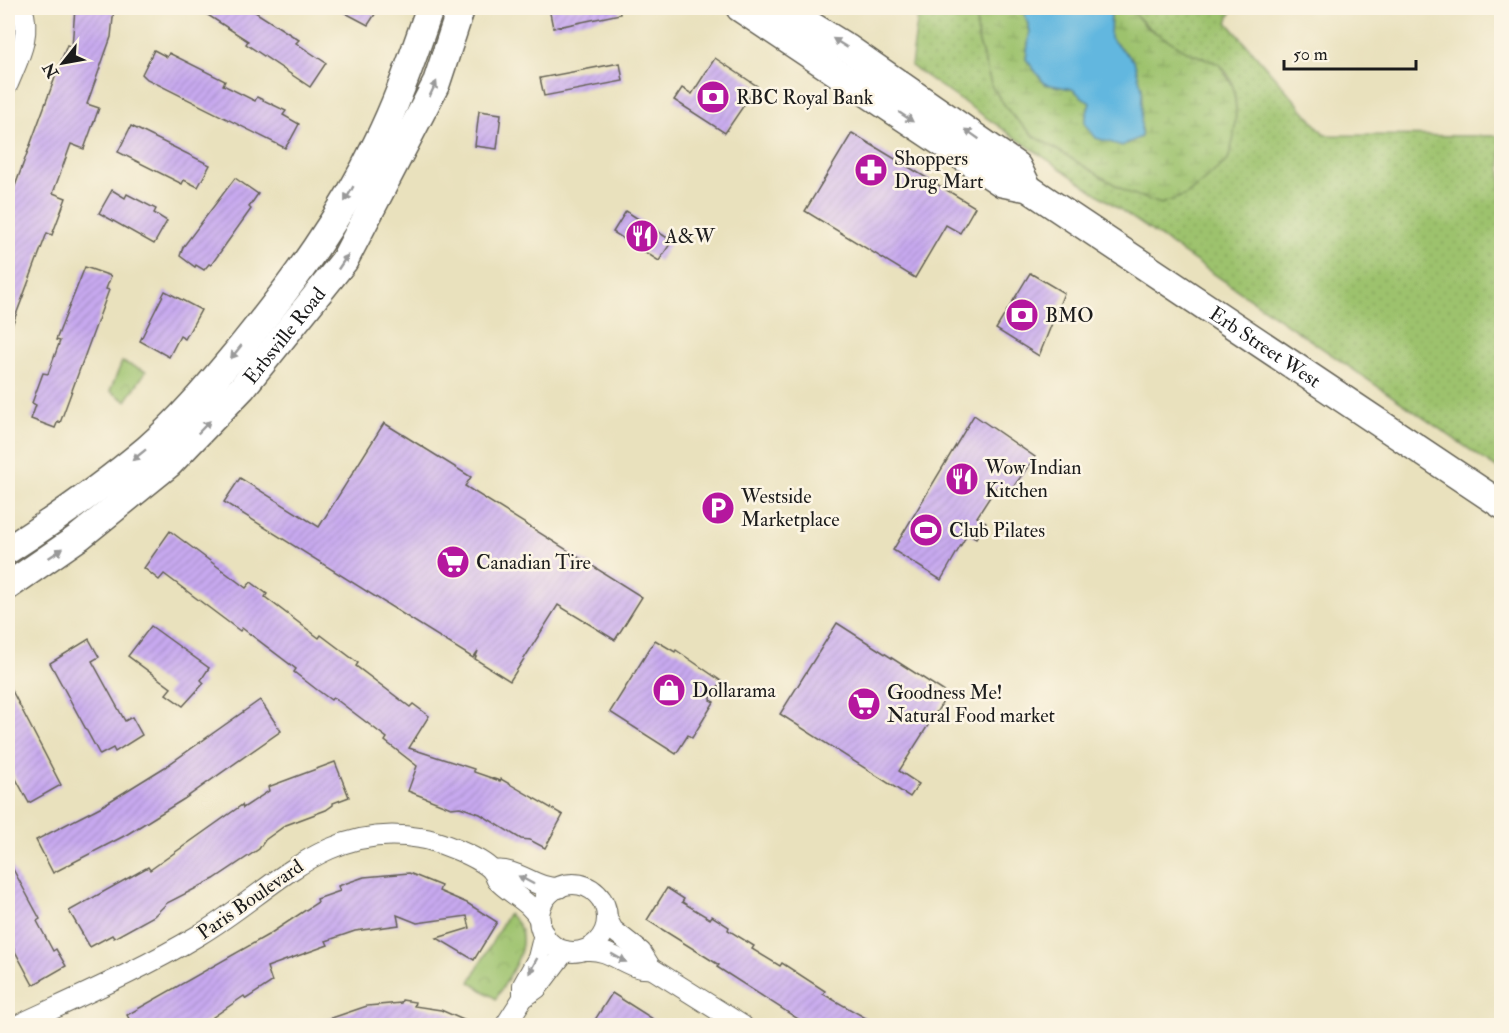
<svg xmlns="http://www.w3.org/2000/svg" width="1509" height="1033" font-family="'IM FELL Double Pica',serif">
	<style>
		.grass { fill: url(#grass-dots); stroke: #5c6f44; stroke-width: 1.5 }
		.wetland { fill: url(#wetland-marsh); stroke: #5c6f44; stroke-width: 1.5 }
		.park { fill: url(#park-crowns); stroke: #5c6f44; stroke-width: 1.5 }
		.water { fill: #62b7df; stroke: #3f6a7e; stroke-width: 1.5 }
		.building { fill: url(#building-hatch) }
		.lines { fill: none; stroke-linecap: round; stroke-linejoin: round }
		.minor-casing { stroke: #646154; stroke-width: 22 }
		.secondary-casing { stroke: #646154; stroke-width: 30 }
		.minor { stroke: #fff; stroke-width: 20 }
		.secondary { stroke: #fff; stroke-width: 27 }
		.oneway { fill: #999 }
		.labels { text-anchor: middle; stroke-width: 5; stroke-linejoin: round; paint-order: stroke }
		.poi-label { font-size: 20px; fill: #1c1c1c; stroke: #fcf5e5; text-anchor: start }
		.street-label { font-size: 20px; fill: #1c1c1c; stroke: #fcf5e5 }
	</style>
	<defs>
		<pattern id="grass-dots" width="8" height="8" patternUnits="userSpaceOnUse" patternTransform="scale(1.5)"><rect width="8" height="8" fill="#9dc26d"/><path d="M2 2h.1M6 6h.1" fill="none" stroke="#87a65e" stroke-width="1.8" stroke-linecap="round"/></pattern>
		<pattern id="wetland-marsh" width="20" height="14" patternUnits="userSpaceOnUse" patternTransform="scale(1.5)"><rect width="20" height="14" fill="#9dc26d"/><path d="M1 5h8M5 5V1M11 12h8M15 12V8" fill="none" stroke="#87a65e"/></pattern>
		<pattern id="park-crowns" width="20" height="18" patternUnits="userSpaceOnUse" patternTransform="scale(1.5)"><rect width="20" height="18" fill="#9dc26d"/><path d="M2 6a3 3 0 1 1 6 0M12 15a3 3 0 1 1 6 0" fill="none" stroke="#87a65e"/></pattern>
		<pattern id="building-hatch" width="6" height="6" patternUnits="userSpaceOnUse" patternTransform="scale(1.5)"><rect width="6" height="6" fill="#c7a9ef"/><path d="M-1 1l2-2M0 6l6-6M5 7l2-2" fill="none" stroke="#aa91cc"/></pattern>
	</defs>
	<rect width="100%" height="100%" fill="#fcf5e5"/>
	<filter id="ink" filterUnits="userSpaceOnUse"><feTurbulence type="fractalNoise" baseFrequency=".0167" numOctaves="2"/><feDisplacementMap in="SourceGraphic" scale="12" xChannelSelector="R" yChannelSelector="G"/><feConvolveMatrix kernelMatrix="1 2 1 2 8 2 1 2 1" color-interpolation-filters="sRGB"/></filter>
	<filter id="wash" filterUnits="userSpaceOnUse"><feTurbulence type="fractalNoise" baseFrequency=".008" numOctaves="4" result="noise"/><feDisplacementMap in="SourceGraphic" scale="24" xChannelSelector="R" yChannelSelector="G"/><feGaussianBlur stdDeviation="1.35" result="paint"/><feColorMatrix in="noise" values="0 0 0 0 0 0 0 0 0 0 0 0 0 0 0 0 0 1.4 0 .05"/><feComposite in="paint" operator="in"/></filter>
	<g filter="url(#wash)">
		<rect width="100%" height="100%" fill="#e9e1bd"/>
		<path class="grass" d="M919 8H976L978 39 992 87 1011 114 1034 136 1076 160H1228C1235 134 1245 83 1218 64 1211 59 1200 57 1192 54 1167 43 1147 29 1130 8H1233L1227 22 1325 135 1501 136V471L911 66Z"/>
		<path class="wetland" d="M976 8H1023L1030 31 1026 59 1045 84 1072 89 1090 103 1134 61 1110 38 1111 8H1130L1146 27 1190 53 1219 64 1233 86 1236 109 1234 137 1228 160 1186 195 1161 204 1127 192 1034 136 1011 114 992 87 978 39Z"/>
		<g class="park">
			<path d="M122 362 146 371 126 401 110 391Z"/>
			<path d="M508 914C540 937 510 973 496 999L470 982Z"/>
		</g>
		<path class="water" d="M1023 8H1111L1110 38 1134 61 1142 88 1141 137 1122 146 1096 138 1084 123 1090 103 1072 89 1045 84 1026 59 1030 31Z"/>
		<g id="blocks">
			<g class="building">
				<path d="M75 8H114L111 37 87 104 99 108 84 149 71 144 53 193 66 198 52 235 47 233 8 336V205L67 45 72 47Z"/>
				<path d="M197 8H249L299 40 296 43 326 63 310 87 246 44 248 41Z"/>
				<path d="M336 8H379L368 25Z"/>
				<path d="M549 8H619L620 14 553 28Z"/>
				<path d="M154 50 167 57 169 53 225 81 223 85 255 101 257 97 286 111 283 115 299 124 291 139 285 148 147 79 142 74Z"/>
				<path d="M715 58 757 86 725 133 674 100 682 88 692 94Z"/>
				<path d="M620 63 623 81 544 96 540 78Z"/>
				<path d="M479 111 501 114 497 149 475 146Z"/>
				<path d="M131 126 210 165 198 187 184 180 182 184 118 152Z"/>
				<path d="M852 133 975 207 960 233 946 225 915 278 805 211Z"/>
				<path d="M235 178 258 194 249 207 251 209 211 265 209 264 204 270 196 265 195 267 180 256 183 247Z"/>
				<path d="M112 190 125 198 127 194 156 209 154 213 167 221 154 244 99 213Z"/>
				<path d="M626 211 672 241 659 261 613 232Z"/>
				<path d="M85 267 111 276 106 289 109 290 60 423 58 421 55 428 31 419 36 405 32 403 43 373 48 374 60 341 56 340Z"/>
				<path d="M1030 273 1064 293 1039 356 996 329Z"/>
				<path d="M165 291 201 310 185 339 180 336 169 357 140 341Z"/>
				<path d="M974 415 1035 457 1009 493 997 486 977 517 986 522 976 538 968 533 941 580 893 550Z"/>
				<path d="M384 423 471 477 465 486 642 597 615 640 558 605 510 681 475 659 478 651 473 658 224 502 240 478 319 527Z"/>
				<path d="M170 531 246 588 251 582 267 594 265 597 319 638 321 635 358 663 356 666 410 707 413 704 429 716 409 748 474 769V772L500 781 501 779 563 815 545 848 530 840 521 839 480 814 460 807 451 808 408 791 417 766 385 741 387 738 333 697 331 700 316 689 294 672 296 669 242 628 240 631 164 574 159 580 144 568Z"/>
				<path d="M837 623 948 694 899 771 919 784 910 797 780 714Z"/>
				<path d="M151 626 209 668 201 680 204 683 183 706 166 694 171 688 128 656Z"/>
				<path d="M89 639 99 657 92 661 125 721 132 717 142 735 115 752 113 748 100 755 50 663Z"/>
				<path d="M655 640 675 652 676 650 721 681 710 700 714 702 692 738 688 735 676 754 610 712Z"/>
				<path d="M8 683 61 785 29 803 8 764Z"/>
				<path d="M260 700 281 731 184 799 126 835 53 873 36 840 102 806 165 767Z"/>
				<path d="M335 762 349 797 333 803V805L326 810 286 825 265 840 259 849 214 879 167 903 154 916 114 938 112 935 90 947 69 911 148 867 150 870 242 805 243 808 269 791 268 787Z"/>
				<path d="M8 860 40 919 37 921 53 951 56 949 66 966 33 985 8 938Z"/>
				<path d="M409 873 441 886 439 891 467 903 497 922 474 960 437 938 470 928 467 916 417 923 397 915 399 925 355 931 326 941 328 945 267 967 272 982 246 999 244 996 200 1026H133L127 1015 268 935 318 902 317 899 340 891 338 886 364 877Z"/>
				<path d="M667 888 684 899 682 902 710 919 712 916 729 927 728 930 754 946 752 949 780 966 782 963 825 991 823 994 880 1026H809L717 967 719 965 647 920Z"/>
				<path d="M612 993 664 1026H591Z"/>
				<path d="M402 1000 415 1002 414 1006 441 1010 477 1026H318L317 1023 367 1006 401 1003Z"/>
			</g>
		</g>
	</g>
	<g filter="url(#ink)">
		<use href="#blocks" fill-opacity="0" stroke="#646154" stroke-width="1.5"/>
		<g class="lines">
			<g class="minor-casing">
				<g id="minor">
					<path d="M8 84C18 59 32 35 22 8"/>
					<path d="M493 871C517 867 534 889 559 888"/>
					<circle cx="573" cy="918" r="34"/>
					<path d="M607 919 613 930 641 952 651 968 743 1026"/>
					<path d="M586 950C613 948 627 971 651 968"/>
					<path d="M523 998V985L538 958 544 934"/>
					<path d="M16 1026C78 997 141 970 199 935 273 891 325 821 420 838 435 840 486 859 493 872 495 874 495 877 497 880 511 895 529 900 540 920"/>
					<path d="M505 1026 523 998 537 988 565 951"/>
				</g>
			</g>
			<g class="secondary-casing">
				<g id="secondary">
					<path id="s1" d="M740 8 1002 183 1028 188 1502 505"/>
					<path d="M783 8 849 49 1017 166 1028 188"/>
					<path d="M8 550C56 519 103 486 147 449 183 418 212 382 242 346 293 283 342 216 377 143 399 99 414 53 430 8"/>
					<path id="s2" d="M8 586 79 537 169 464 242 388 344 261 436 84 461 8"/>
				</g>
			</g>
			<use href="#minor" class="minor"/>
			<use href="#secondary" class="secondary"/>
		</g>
		<defs><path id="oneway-solid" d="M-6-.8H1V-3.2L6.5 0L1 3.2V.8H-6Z" transform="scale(1.5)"/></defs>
		<g class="oneway">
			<use href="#oneway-solid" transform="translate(840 43) rotate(-148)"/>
			<use href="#oneway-solid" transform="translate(433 89) rotate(-65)"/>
			<use href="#oneway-solid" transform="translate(906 117) rotate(34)"/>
			<use href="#oneway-solid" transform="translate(972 134) rotate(-145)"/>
			<use href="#oneway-solid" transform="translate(349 194) rotate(120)"/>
			<use href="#oneway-solid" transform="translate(343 262) rotate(-56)"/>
			<use href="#oneway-solid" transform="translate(236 352) rotate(129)"/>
			<use href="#oneway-solid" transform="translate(204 427) rotate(-46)"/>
			<use href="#oneway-solid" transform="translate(139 455) rotate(141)"/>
			<use href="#oneway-solid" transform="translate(56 553) rotate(-34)"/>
			<use href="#oneway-solid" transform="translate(526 880) rotate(-152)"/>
			<use href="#oneway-solid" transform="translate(619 958) rotate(29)"/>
			<use href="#oneway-solid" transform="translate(533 966) rotate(118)"/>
		</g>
	</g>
	<defs>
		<g id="bank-disc" transform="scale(1.725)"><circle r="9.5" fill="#b5179e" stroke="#fcf5e5"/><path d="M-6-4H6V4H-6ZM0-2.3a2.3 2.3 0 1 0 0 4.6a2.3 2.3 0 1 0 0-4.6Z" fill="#fff"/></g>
		<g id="pharmacy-disc" transform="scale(1.725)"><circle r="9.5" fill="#b5179e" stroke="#fcf5e5"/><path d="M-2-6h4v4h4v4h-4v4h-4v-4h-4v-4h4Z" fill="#fff"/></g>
		<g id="restaurant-disc" transform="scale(1.725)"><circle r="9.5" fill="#b5179e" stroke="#fcf5e5"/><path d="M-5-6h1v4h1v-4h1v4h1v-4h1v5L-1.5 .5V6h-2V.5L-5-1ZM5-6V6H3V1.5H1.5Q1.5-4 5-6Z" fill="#fff"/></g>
		<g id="parking-disc" transform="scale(1.725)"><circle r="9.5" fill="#b5179e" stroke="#fcf5e5"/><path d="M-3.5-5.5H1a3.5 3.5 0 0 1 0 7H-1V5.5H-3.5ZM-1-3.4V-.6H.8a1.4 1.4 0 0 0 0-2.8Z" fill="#fff"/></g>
		<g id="stadium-disc" transform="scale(1.725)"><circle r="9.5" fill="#b5179e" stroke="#fcf5e5"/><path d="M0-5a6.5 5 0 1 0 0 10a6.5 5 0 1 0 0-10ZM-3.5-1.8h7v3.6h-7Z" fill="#fff"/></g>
		<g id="supermarket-disc" transform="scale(1.725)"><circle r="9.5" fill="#b5179e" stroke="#fcf5e5"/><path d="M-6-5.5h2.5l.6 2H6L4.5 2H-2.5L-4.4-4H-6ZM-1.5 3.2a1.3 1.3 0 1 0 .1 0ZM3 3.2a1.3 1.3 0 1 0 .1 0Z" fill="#fff"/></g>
		<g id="shop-disc" transform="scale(1.725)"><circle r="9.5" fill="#b5179e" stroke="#fcf5e5"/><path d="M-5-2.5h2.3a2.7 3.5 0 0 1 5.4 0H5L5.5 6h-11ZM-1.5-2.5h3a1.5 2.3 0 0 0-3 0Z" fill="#fff"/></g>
	</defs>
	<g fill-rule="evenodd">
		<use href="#bank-disc" x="713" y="97"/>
		<use href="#pharmacy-disc" x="871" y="170"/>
		<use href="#restaurant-disc" x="642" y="236"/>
		<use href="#bank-disc" x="1022" y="315"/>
		<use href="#restaurant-disc" x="962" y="479"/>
		<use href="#parking-disc" x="718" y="508"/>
		<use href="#stadium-disc" x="926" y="530"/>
		<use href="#supermarket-disc" x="453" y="562"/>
		<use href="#shop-disc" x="669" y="690"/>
		<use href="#supermarket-disc" x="864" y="704"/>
	</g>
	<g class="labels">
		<g class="poi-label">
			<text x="736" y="104">RBC Royal Bank</text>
			<text x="894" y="165">Shoppers<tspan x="894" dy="23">Drug Mart</tspan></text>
			<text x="665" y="243">A&amp;W</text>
			<text x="1045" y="322">BMO</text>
			<text x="985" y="474">Wow Indian<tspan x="985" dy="23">Kitchen</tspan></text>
			<text x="741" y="503">Westside<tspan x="741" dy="23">Marketplace</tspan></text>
			<text x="949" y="537">Club Pilates</text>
			<text x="476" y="569">Canadian Tire</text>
			<text x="692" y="697">Dollarama</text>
			<text x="887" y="699">Goodness Me!<tspan x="887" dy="23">Natural Food market</tspan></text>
		</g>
		<g class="street-label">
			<text dy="7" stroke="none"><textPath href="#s2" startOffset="375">Erbsville Road</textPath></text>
			<text dy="7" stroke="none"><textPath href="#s1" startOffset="627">Erb Street West</textPath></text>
			<text transform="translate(250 899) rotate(-35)" y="7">Paris Boulevard</text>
		</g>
	</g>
	<rect width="1509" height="1033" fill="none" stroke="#fcf5e5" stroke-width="30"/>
	<g transform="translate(63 63) rotate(239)" stroke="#fcf5e5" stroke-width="4.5" paint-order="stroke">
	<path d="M0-4.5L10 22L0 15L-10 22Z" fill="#1c1c1c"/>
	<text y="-9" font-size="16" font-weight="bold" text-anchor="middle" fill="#1c1c1c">N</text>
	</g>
	<path d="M1284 60v9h132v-9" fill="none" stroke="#1c1c1c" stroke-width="3"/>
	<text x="1293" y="60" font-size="18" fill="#1c1c1c" stroke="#fcf5e5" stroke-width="4.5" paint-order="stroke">50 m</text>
</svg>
